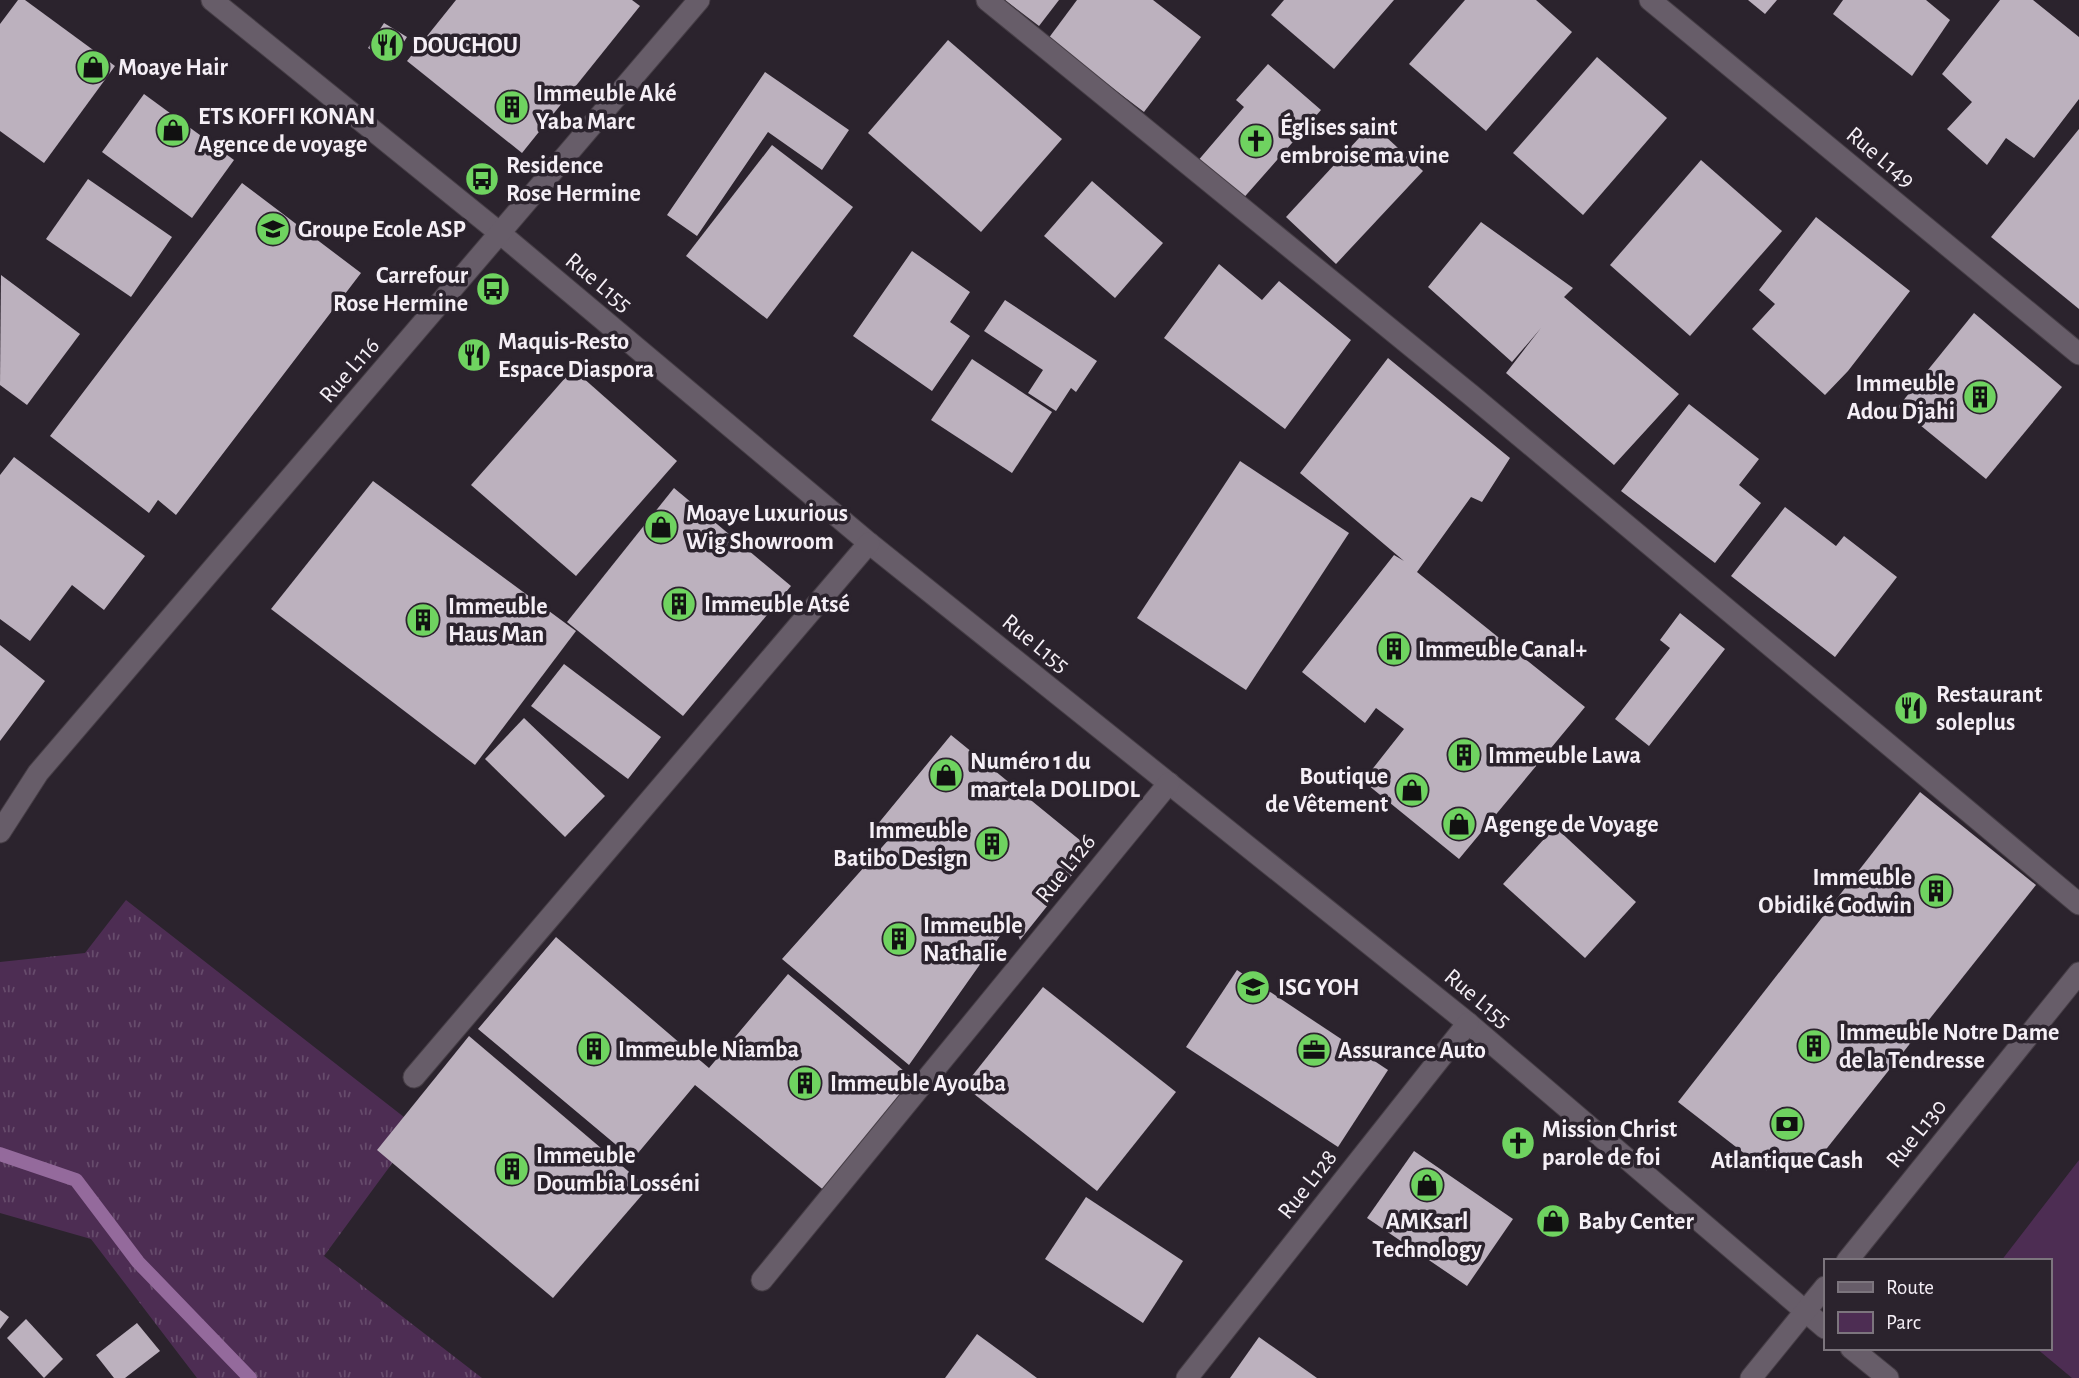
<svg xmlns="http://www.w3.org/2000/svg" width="2079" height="1378" font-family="'Alegreya Sans',sans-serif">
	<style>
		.grass { fill: url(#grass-tufts) }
		.park { fill: #4d2d53 }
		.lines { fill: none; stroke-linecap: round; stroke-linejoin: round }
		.stream { stroke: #946a9c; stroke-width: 14 }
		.building { fill: #bcb1be }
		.minor-casing { stroke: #463e46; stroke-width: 23 }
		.minor { stroke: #675d69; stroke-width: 21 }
		.labels { text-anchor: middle; stroke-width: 7; stroke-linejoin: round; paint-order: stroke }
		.poi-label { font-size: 24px; font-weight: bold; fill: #f5eff6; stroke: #2b232d; text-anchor: start }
		.street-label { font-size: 24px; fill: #f5eff6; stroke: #2b232d }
	</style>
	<defs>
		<pattern id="grass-tufts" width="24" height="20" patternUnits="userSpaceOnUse" patternTransform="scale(1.75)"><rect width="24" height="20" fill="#4d2d53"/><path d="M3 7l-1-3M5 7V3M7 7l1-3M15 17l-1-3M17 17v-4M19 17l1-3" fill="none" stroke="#674c6c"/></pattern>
	</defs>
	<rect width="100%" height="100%" fill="#2b232d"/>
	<path class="grass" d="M126 900 418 1128 324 1256 482 1378H197L91 1239 0 1213V962L85 953Z"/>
	<path class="park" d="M2079 1160V1378H2072L2036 1348H2049V1261H2001Z"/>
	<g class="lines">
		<path class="stream" d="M0 1154 76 1180 138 1262 250 1378"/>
	</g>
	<g class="building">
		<path d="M18 0H25L115 66 44 163 0 131V24Z"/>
		<path d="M456 0H632L640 6 522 153 407 61Z"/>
		<path d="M1005 0H1059L1039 26Z"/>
		<path d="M1077 0H1153L1201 37 1144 112 1048 39Z"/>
		<path d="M1284 0H1394L1334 69 1271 15Z"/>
		<path d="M1465 0H1536L1572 32 1486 131 1409 64Z"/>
		<path d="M1748 0H1777L1765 14Z"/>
		<path d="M1843 0H1926L1950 20 1912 76 1833 14Z"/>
		<path d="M2000 0H2033L2079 37V99L2034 158 2006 138 1987 165 1947 129 1972 102 1942 74Z"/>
		<path d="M384 23 407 37 391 62 368 48Z"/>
		<path d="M948 40 1062 139 981 232 868 133Z"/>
		<path d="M1597 57 1667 118 1583 215 1513 153Z"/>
		<path d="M1268 64 1321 110 1240 202 1196 163 1244 107 1236 100Z"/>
		<path d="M765 72 849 130 822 170 768 132 697 236 667 215Z"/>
		<path d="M144 94 234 160 192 218 102 152Z"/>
		<path d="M1372 124 1423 171 1336 264 1286 217Z"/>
		<path d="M2079 129V309L1991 237Z"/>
		<path d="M772 145 853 207 767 319 686 256Z"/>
		<path d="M1701 160 1782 231 1690 336 1610 265Z"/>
		<path d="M88 179 172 237 131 297 46 239Z"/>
		<path d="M1092 181 1163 243 1115 298 1044 236Z"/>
		<path d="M242 183 361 273 176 515 158 500 149 513 50 436Z"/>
		<path d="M1816 217 1910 291 1848 371 1825 395 1752 329 1775 304 1759 290Z"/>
		<path d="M1481 222 1573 288 1564 297 1679 394 1614 465 1506 373 1541 328 1512 362 1428 287Z"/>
		<path d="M912 251 970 292 950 322 970 336 932 391 853 336Z"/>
		<path d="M1219 264 1262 300 1279 281 1351 340 1285 429 1164 338Z"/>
		<path d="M1 275 80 334 27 405 0 385Z"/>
		<path d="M1005 300 1097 361 1076 392 1071 388 1056 411 1028 393 1043 370 984 331Z"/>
		<path d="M1974 313 2062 387 1986 479 1898 407Z"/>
		<path d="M1388 358 1510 458 1482 502 1471 497 1417 572 1585 707 1459 859 1363 781 1404 729 1376 708 1365 723 1302 672 1394 555 1404 561 1300 473Z"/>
		<path d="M972 359 1052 412 1012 473 931 420Z"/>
		<path d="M573 369 677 461 576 576 471 485Z"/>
		<path d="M1689 404 1759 459 1739 485 1761 503 1715 563 1621 491Z"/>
		<path d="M14 457 145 556 104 610 72 585 30 641 0 619V475Z"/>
		<path d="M1240 461 1349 533 1246 690 1137 618Z"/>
		<path d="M373 481 576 631 475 765 271 609Z"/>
		<path d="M674 488 791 586 683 716 567 622Z"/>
		<path d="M1785 507 1836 546 1844 536 1897 577 1835 657 1731 576Z"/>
		<path d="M1680 613 1725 649 1649 746 1615 719 1670 648 1660 640Z"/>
		<path d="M0 645 45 681 0 741Z"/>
		<path d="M564 664 661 737 628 779 531 706Z"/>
		<path d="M524 718 605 796 565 837 485 759Z"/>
		<path d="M951 735 1092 850 1020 940 1012 919 909 1065 782 959 891 837 877 825Z"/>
		<path d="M1920 792 2036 885 1816 1162 1767 1171 1678 1102Z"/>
		<path d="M1555 827 1636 902 1585 958 1503 884Z"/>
		<path d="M556 937 709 1068 788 974 916 1081 826 1192 695 1085 633 1159 478 1029Z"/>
		<path d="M1237 970 1388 1070 1338 1147 1186 1047Z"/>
		<path d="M1043 987 1176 1092 1097 1191 964 1086Z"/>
		<path d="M469 1036 648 1188 553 1298 377 1150Z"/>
		<path d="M1414 1151 1513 1219 1467 1286 1367 1218Z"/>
		<path d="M1086 1197 1183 1261 1143 1323 1045 1259Z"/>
		<path d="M0 1310 9 1317 0 1329Z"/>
		<path d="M26 1319 63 1359 44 1378 7 1338Z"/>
		<path d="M137 1323 160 1351 125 1378H114L96 1355Z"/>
		<path d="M977 1334 1037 1378H945Z"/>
		<path d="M1259 1337 1317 1378H1230Z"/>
	</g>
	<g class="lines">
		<g class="minor-casing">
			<g id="minor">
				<path d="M212 0 501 234 869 543 1468 1023 1825 1328"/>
				<path d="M987 0 1471 395 2079 904"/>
				<path d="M1650 0 2079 354"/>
				<path d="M0 832 38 773 699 0"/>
				<path d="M414 1077 869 543"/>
				<path d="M1847 1261 2079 973"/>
				<path d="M762 1280 1169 783"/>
				<path d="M1851 1348 1888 1378"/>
				<path d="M1187 1378 1468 1023"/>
				<path d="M1751 1378 1825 1287"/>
			</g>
		</g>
		<use href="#minor" class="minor"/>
	</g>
	<defs>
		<g id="restaurant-disc" transform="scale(1.75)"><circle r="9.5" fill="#6fd360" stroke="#2b232d"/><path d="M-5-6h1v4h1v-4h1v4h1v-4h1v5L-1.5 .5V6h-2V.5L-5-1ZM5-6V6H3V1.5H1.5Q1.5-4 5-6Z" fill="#111"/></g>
		<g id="shop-disc" transform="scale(1.75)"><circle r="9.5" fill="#6fd360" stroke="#2b232d"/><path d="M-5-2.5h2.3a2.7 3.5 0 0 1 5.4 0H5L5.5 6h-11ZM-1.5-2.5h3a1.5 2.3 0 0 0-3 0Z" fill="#111"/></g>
		<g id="building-disc" transform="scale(1.75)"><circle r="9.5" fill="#6fd360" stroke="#2b232d"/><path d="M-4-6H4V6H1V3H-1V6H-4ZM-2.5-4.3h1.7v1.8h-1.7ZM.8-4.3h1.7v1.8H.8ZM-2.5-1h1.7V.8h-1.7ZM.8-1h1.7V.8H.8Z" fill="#111"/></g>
		<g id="church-disc" transform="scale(1.75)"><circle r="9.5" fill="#6fd360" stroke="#2b232d"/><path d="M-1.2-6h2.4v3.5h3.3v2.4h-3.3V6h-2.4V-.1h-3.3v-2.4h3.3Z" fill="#111"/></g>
		<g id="bus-disc" transform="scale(1.75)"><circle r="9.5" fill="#6fd360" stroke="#2b232d"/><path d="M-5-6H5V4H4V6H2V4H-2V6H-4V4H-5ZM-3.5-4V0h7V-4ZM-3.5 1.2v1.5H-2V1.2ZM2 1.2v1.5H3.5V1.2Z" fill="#111"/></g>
		<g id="school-disc" transform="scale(1.75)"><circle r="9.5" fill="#6fd360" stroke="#2b232d"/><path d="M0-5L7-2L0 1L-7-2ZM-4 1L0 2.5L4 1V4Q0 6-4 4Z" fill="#111"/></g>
		<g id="office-disc" transform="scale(1.75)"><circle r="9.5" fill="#6fd360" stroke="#2b232d"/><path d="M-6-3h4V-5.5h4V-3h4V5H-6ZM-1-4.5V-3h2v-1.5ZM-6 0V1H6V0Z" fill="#111"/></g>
		<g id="bank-disc" transform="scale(1.75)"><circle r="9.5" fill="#6fd360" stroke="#2b232d"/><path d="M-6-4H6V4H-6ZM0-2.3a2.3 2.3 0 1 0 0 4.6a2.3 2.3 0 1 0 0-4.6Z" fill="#111"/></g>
	</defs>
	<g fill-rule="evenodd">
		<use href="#restaurant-disc" x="387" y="45"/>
		<use href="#shop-disc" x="93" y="67"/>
		<use href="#building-disc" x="512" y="107"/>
		<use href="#shop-disc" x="173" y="130"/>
		<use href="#church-disc" x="1256" y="141"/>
		<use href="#bus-disc" x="482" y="179"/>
		<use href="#school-disc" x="273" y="229"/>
		<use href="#bus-disc" x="493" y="289"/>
		<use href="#restaurant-disc" x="474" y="355"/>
		<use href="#building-disc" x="1980" y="397"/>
		<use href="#shop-disc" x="661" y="527"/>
		<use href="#building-disc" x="679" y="604"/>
		<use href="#building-disc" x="423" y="620"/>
		<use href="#building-disc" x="1394" y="649"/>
		<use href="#restaurant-disc" x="1911" y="708"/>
		<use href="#building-disc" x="1464" y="755"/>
		<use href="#shop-disc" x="946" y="775"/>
		<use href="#shop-disc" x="1412" y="790"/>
		<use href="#shop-disc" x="1459" y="824"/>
		<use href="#building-disc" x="992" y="844"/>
		<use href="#building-disc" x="1936" y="891"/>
		<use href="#building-disc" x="899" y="939"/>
		<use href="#school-disc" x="1253" y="987"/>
		<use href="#building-disc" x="1814" y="1046"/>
		<use href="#building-disc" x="594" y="1049"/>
		<use href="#office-disc" x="1314" y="1050"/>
		<use href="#building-disc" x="805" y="1083"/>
		<use href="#bank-disc" x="1787" y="1124"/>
		<use href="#church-disc" x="1518" y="1143"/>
		<use href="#building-disc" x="512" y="1169"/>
		<use href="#shop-disc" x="1427" y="1185"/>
		<use href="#shop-disc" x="1553" y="1221"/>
	</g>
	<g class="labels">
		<g class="poi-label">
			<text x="412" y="53">DOUCHOU</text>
			<text x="118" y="75">Moaye Hair</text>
			<text x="536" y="101">Immeuble Aké<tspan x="536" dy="28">Yaba Marc</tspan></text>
			<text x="198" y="124">ETS KOFFI KONAN<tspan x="198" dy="28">Agence de voyage</tspan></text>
			<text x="1280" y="135">Églises saint<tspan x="1280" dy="28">embroise ma vine</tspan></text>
			<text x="506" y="173">Residence<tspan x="506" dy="28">Rose Hermine</tspan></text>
			<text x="298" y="237">Groupe Ecole ASP</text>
			<text x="468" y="283" text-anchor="end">Carrefour<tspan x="468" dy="28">Rose Hermine</tspan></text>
			<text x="498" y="349">Maquis-Resto<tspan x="498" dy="28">Espace Diaspora</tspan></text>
			<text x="1955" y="391" text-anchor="end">Immeuble<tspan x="1955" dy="28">Adou Djahi</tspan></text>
			<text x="686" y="521">Moaye Luxurious<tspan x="686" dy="28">Wig Showroom</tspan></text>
			<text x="704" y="612">Immeuble Atsé</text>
			<text x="448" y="614">Immeuble<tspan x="448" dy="28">Haus Man</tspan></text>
			<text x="1418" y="657">Immeuble Canal+</text>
			<text x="1936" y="702">Restaurant<tspan x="1936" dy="28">soleplus</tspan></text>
			<text x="1488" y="763">Immeuble Lawa</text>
			<text x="970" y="769">Numéro 1 du<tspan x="970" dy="28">martela DOLIDOL</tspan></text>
			<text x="1388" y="784" text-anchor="end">Boutique<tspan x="1388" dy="28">de Vêtement</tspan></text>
			<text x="1484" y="832">Agenge de Voyage</text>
			<text x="968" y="838" text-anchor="end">Immeuble<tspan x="968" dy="28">Batibo Design</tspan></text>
			<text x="1912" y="885" text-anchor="end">Immeuble<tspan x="1912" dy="28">Obidiké Godwin</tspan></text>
			<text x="923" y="933">Immeuble<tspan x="923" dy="28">Nathalie</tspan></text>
			<text x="1278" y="995">ISG YOH</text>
			<text x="1839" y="1040">Immeuble Notre Dame<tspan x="1839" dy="28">de la Tendresse</tspan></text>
			<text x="618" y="1057">Immeuble Niamba</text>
			<text x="1338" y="1058">Assurance Auto</text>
			<text x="830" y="1091">Immeuble Ayouba</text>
			<text x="1542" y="1137">Mission Christ<tspan x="1542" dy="28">parole de foi</tspan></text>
			<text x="536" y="1163">Immeuble<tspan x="536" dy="28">Doumbia Losséni</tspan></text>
			<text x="1787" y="1168" text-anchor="middle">Atlantique Cash</text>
			<text x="1427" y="1229" text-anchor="middle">AMKsarl<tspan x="1427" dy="28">Technology</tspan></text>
			<text x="1578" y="1229">Baby Center</text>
		</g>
		<g class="street-label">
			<text transform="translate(1881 157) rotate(40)" y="8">Rue L149</text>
			<text transform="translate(599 282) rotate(40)" y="8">Rue L155</text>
			<text transform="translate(349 370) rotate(-49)" y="8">Rue L116</text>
			<text transform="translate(1036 643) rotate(39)" y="8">Rue L155</text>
			<text transform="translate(1065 868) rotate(-51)" y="8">Rue L126</text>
			<text transform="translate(1478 998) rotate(40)" y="8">Rue L155</text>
			<text transform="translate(1916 1133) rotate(-51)" y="8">Rue L130</text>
			<text transform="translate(1307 1184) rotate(-52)" y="8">Rue L128</text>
		</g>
	</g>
	<rect x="1824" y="1259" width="228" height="91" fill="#2b232d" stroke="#7c757d" stroke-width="2"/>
	<rect x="1838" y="1282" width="35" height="10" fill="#675d69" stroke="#7c757d" stroke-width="2"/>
	<text x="1886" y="1294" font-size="21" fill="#f5eff6">Route</text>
	<rect x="1838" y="1312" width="35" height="21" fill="#4d2d53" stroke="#7c757d" stroke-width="2"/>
	<text x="1886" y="1329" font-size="21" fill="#f5eff6">Parc</text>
</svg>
